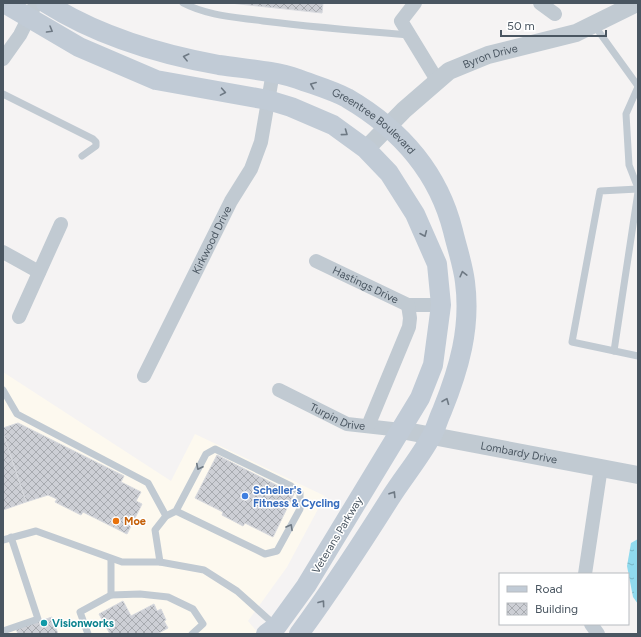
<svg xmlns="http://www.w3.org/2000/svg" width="641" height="637" font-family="Figtree,sans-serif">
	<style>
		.commercial { fill: #fdf9ef }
		.water { fill: url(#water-ripples) }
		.building { fill: url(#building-cross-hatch); stroke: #d7d9de }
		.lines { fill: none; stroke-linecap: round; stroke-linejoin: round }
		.service { stroke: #c1cad2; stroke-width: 7 }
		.minor { stroke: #c1cad2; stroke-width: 14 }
		.tertiary { stroke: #c1cad2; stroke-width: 18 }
		.secondary { stroke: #c1cbd6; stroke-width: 20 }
		.oneway { stroke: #6e7984 }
		.oneway2 { stroke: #6e7983 }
		.shop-dot { fill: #3f7fe0; stroke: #fff; stroke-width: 1.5 }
		.food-dot { fill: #e8710a; stroke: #fff; stroke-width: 1.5 }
		.culture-dot { fill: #0f9aa8; stroke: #fff; stroke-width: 1.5 }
		.labels { text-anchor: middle; stroke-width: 3; stroke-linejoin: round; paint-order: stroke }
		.street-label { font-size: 11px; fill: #4a5661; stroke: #fff }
		.shop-label { font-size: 11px; font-weight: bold; fill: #366cbe; stroke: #fff; text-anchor: start }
		.food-label { font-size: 11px; font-weight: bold; fill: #c56008; stroke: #fff; text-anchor: start }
		.culture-label { font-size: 11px; font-weight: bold; fill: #0d838f; stroke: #fff; text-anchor: start }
	</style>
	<defs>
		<pattern id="water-ripples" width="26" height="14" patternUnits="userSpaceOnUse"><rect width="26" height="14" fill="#90daee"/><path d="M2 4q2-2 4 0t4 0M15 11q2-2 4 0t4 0" fill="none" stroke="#78b4c4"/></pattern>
		<pattern id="building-cross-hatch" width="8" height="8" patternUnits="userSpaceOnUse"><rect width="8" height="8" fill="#cdcfd5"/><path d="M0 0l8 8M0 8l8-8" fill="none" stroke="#a8abb0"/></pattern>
	</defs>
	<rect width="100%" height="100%" fill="#f5f3f3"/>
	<path class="commercial" d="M3 372 171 481 195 434 325 496 287 567 248 621 259 634H3Z"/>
	<path class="water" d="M638 539V604L633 597 627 566 631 543Z"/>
	<g class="building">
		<path d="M230 3H323L322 13Z"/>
		<path d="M18 423 124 476 121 482 141 492 136 501 142 504 127 534 83 512 81 515 55 502 57 499 48 495 26 502 3 433V428Z"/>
		<path d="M3 433 26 502 3 510Z"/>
		<path d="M217 455 294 494 273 537 245 523 243 526 222 515 223 512 195 498Z"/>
		<path d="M123 601 131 616 154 604 157 611 161 609 166 620 164 621 168 628 157 634H110L99 614Z"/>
		<path d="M52 617 58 634H18L16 629Z"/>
	</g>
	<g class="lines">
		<g class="service">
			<path d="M183 3C208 16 235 17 263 21 312 27 360 31 409 35"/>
			<path d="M594 25 638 86"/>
			<path d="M638 87 626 114 629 165 638 188"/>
			<path d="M3 94 93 139 96 142V146L82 156"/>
			<path d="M638 189 600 191 572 342 638 356"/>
			<path d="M614 351 638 192"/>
			<path d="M3 390 17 414 148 483 166 516"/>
			<path d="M176 511 206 454 215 449 291 486 300 493V509L277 551 265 554 176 511 166 516 155 530 160 562 204 570 237 591 276 626"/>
			<path d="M3 540 36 531 122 562H160"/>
			<path d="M111 595V559"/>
			<path d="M3 631 38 619 11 537"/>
			<path d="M88 634 80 612 111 595 140 594 168 597 193 609 203 624 192 634"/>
		</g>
		<g class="minor">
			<path d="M415 3 401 21 437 80"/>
			<path d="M540 3 555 14"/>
			<path d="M3 59 20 35 36 3"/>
			<path d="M3 252 39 272"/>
			<path id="s1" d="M316 261 408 305H441"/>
			<path d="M19 317 61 224"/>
			<path id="s2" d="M144 376 231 201 251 169 261 142 273 72"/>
			<path id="s3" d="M279 390 347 424 401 430"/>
			<path d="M368 426 409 327 410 318 408 305"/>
			<path d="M585 574 601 467"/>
			<path d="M591 624 598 634"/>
		</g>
		<g class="tertiary">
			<path id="s4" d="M366 149 404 110 449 71 488 55 576 33 637 3"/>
			<path id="s5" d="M401 430 638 475"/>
		</g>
		<g class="secondary">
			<path d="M4 3 79 47 156 80 268 100 291 107 333 125 366 149 389 173 415 214 437 264 441 305 433 365 420 398 306 586 277 626 266 634"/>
			<path id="s6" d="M46 3C98 36 158 54 219 65 245 69 273 70 298 79 314 85 332 90 347 98 400 129 438 171 453 231 457 248 463 265 465 282 471 328 459 369 442 411 438 419 436 429 431 437 419 459 402 479 389 500 360 546 331 590 299 634"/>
		</g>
	</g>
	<defs><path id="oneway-chevron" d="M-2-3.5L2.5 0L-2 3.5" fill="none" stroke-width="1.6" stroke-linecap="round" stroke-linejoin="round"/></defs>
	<g class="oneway">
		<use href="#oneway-chevron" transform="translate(50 30) rotate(30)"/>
		<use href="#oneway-chevron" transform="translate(186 57) rotate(-166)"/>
		<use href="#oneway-chevron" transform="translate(313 85) rotate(-158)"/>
		<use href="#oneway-chevron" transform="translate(223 92) rotate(10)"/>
		<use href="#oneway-chevron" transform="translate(345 133) rotate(36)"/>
		<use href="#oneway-chevron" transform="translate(424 234) rotate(67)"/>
		<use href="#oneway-chevron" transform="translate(463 274) rotate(-104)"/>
		<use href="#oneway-chevron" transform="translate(446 401) rotate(-68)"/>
		<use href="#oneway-chevron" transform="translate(393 494) rotate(-58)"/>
		<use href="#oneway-chevron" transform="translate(322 603) rotate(-54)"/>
	</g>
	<g class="oneway2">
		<use href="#oneway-chevron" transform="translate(199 467) rotate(117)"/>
		<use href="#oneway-chevron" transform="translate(290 527) rotate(-61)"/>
	</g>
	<circle class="shop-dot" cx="245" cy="496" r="4"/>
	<circle class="food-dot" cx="116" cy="521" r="4"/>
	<circle class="culture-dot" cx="44" cy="623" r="4"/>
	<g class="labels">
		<g class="street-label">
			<text dy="4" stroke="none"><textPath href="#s4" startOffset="158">Byron Drive</textPath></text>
			<text dy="4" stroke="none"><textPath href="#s6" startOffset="353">Greentree Boulevard</textPath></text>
			<text dy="4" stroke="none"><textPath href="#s2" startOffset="152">Kirkwood Drive</textPath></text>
			<text dy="4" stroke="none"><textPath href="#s1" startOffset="55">Hastings Drive</textPath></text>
			<text dy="4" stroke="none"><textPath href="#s3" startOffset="65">Turpin Drive</textPath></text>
			<text dy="4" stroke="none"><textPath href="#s5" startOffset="120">Lombardy Drive</textPath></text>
			<text transform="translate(337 535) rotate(-59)" y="4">Veterans Parkway</text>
		</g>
		<g class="shop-label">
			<text x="253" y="494">Scheller's<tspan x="253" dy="13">Fitness &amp; Cycling</tspan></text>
		</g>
		<g class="food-label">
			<text x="124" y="525">Moe</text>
		</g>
		<g class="culture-label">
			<text x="52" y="627">Visionworks</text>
		</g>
	</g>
	<rect width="641" height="637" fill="none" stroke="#4a5661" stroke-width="8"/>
	<rect x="499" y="573" width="130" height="52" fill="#ffffff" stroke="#b7bbc0"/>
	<rect x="507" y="586" width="20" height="6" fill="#c1cbd6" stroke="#b7bbc0"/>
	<text x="535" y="593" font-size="12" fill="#4a5661">Road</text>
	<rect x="507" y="603" width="20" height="12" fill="url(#building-cross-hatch)" stroke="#b7bbc0"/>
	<text x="535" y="613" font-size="12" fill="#4a5661">Building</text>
	<path d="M501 30v6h105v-6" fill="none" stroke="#4a5661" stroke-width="2"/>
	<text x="507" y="30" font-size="12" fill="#4a5661" stroke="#ffffff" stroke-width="3" paint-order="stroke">50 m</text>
</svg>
